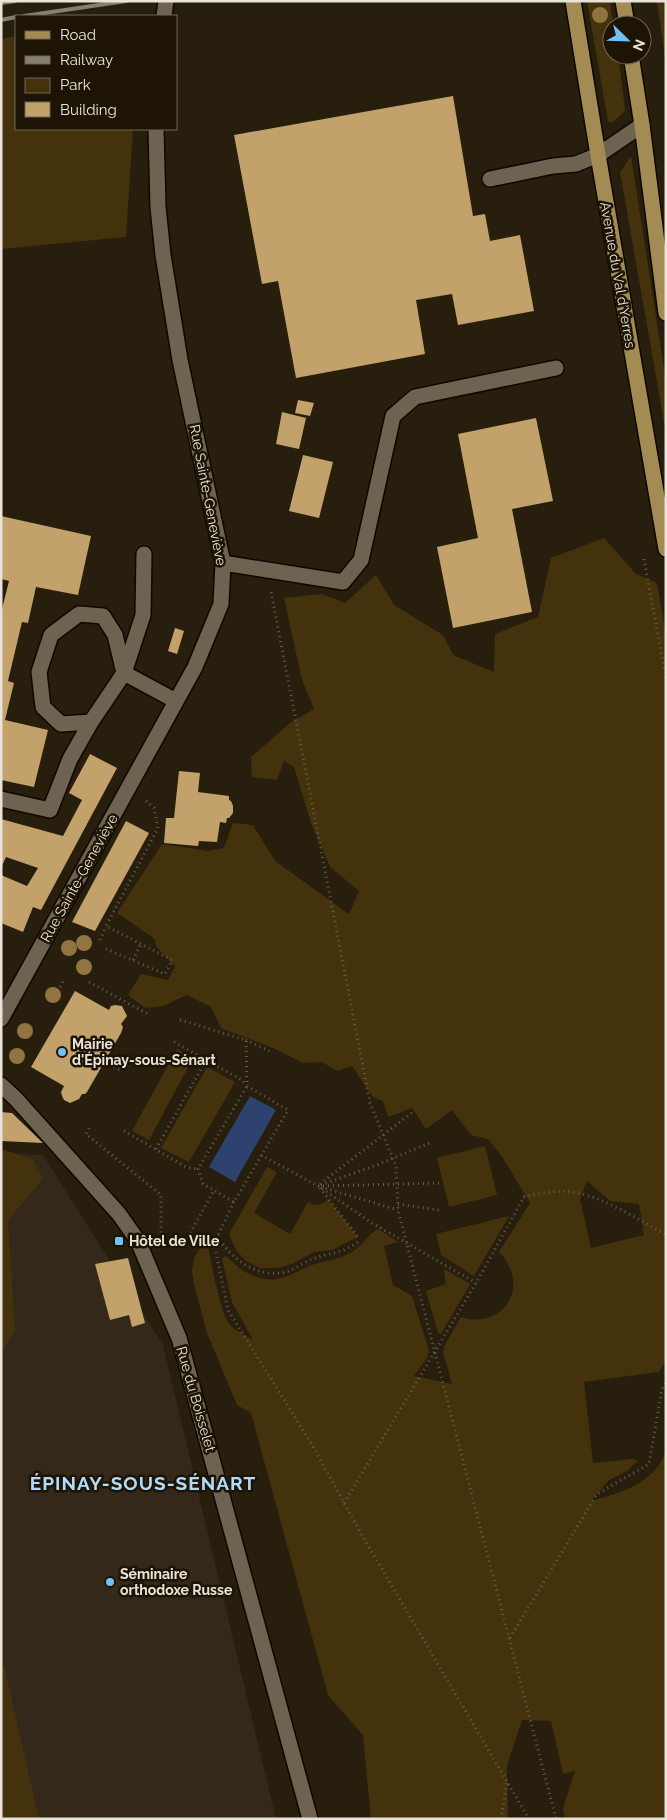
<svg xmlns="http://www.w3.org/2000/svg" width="667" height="1820" font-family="Raleway,sans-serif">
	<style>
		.education { fill: #332819 }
		.green { fill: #44320d; fill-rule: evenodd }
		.water { fill: #2d426f }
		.building { fill: #c2a16a }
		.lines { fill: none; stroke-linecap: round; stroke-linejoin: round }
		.minor-casing { stroke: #0f0700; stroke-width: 18 }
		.major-casing { stroke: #0f0700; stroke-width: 18 }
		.path { stroke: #665e4f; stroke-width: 3; stroke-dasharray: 1 4; stroke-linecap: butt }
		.minor { stroke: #6e6350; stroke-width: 15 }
		.major { stroke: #a38b54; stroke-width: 15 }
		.rail { stroke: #867e71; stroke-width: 4 }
		.tree { fill: #917440 }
		.poi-dot { fill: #72c1f5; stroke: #1d1405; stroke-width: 2 }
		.labels { text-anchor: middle; stroke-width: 5; stroke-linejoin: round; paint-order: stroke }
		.street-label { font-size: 14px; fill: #e9e3d9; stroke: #1d1405 }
		.poi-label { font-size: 14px; font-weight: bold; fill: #e9e3d9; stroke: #1d1405; text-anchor: start }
		.district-label { font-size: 19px; font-weight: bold; letter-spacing: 1px; fill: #b0daf7; stroke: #1d1405 }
	</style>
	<rect width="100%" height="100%" fill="#271e0d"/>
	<path class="education" d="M1 1153 43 1155 163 1345 276 1819H1Z"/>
	<g class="green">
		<path d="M587 1H610L613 25 612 55H618L625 109V111L612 123 608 121Z"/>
		<path d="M657 1H666V58H665Z"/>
		<path d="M16 36V129H133L126 237 1 249V39Z"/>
		<path d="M631 156 666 381V433L620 172Z"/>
		<path d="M604 538 636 574 657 583 666 636V1360L659 1372 584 1382 593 1463 633 1459 638 1461 627 1471 609 1480 591 1501C619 1494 660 1481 666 1448V1819H565L563 1808 575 1771 563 1774 551 1721 522 1720 507 1765 508 1819H371L363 1735 328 1695 251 1413 237 1405 207 1333 194 1284 192 1271 194 1258 207 1237C209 1254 220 1313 230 1325 236 1331 247 1336 253 1340L232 1302 222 1259 225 1256C231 1259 232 1262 237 1266 242 1271 249 1274 257 1277 281 1285 294 1271 315 1264 328 1260 341 1259 352 1252 362 1246 368 1234 378 1229L398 1242 384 1246 393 1285 412 1296 429 1351 427 1358 414 1376 452 1384 443 1352 445 1345 461 1317C505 1331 531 1284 499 1252L530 1203 503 1158 488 1139 471 1135 452 1110 426 1129 412 1108 388 1117 383 1101 373 1097 352 1066 338 1071 322 1062 303 1063 273 1048 221 1028 211 1007 187 995 163 1006 145 1008 128 995 141 974 168 980 175 967 156 946 155 939 117 913 162 844 208 851 224 848 233 823 253 825 275 861 349 914 359 891 330 867 311 823 294 767 284 761 277 780 252 777 251 757 290 723 314 709 302 680 284 598 322 594 345 603 376 575 394 605 443 635 453 655 494 672 495 634 538 617 551 558ZM587 1181 610 1201 639 1204 644 1235 591 1248 580 1199Z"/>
		<path d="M177 1049 193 1058 149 1140 132 1131Z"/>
		<path d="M207 1067 235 1082 189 1162 161 1148Z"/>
		<path d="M485 1146 497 1195 449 1207 437 1158Z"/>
		<path d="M4 1150 33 1159 43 1179 8 1220 15 1331 1 1354V1152Z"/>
		<path d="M267 1167 277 1172 254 1213 290 1234 308 1202C316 1207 322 1205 328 1199L358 1237 332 1250 314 1252 292 1264 278 1268H260L246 1261 236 1250 229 1234Z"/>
		<path d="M509 1216 474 1276 441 1255 436 1234Z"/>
		<path d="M444 1269 470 1284 441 1334 438 1333 426 1291 446 1284Z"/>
		<path d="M1 1663 4 1666 39 1819H1Z"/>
	</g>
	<path class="water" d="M250 1096 276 1110 235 1182 209 1167Z"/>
	<g class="building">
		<path d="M453 96 473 216 485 214 490 241 520 235 534 311 458 325 452 294 416 300 425 354 296 378 278 281 262 284 234 135Z"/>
		<path d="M298 400 314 403 310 416 295 413Z"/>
		<path d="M282 412 306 418 299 449 276 444Z"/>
		<path d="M536 418 553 501 512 509 532 612 453 628 437 547 478 538 458 434Z"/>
		<path d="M303 455 333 462 319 518 289 511Z"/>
		<path d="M1 516 91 536 78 595 36 587 28 623 22 622 8 681 14 683 5 720 48 730 34 787 1 780V613L9 581 1 579Z"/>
		<path d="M175 628 184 631 177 654 168 651Z"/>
		<path d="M90 754 117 768 41 910 33 907 23 932 1 923V875L27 886 38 868 6 857 1 868V819L63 836 82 800 69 793Z"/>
		<path d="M179 771 200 773 198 792 229 796V800L231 801 233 806V813L229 818H227L226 823 220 822 217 842 199 841 198 846 164 843 166 818H174Z"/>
		<path d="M126 821 149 833 95 931 72 922Z"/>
		<path d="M75 991 109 1010 111 1006 115 1005 122 1006 127 1016 121 1024 123 1027 121 1033 87 1092 85 1094H82L79 1099 70 1103 64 1100 62 1096 61 1092 64 1086 31 1067Z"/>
		<path d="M1 1112 12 1113 43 1143 1 1141Z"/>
		<path d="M128 1258 145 1323 132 1327 129 1315 110 1320 95 1264Z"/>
	</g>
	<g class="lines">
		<g class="minor-casing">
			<g id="minor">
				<path d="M164 16 166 1"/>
				<path d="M490 179 553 166 576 164 598 155 642 125"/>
				<path d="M223 563 343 582 361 560 393 416 415 397 556 368"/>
				<path d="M91 722 61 724 43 707 39 672 51 635 79 614 103 616 115 635 124 673 176 701"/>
				<path d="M1 799 50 810 70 759 91 722 124 673 143 615 144 554"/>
				<path d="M1 1019 195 667 221 604 223 563 180 360 163 255 158 207 156 129"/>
				<path d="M1 1085 16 1099 119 1214 138 1241 179 1338 310 1819"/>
			</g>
		</g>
		<g class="major-casing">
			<g id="major">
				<path d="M573 1 598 155 666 549"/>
				<path d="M623 1 627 25"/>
				<path d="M631 55 642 125 666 313"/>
			</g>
		</g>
		<g class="path">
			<path d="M644 559 666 679"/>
			<path d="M271 592 370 1103 396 1166 398 1210 556 1819"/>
			<path d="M100 940 106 926"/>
			<path d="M106 949 165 974 172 960 106 926 158 828 154 808 146 801"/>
			<path d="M133 960 141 944"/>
			<path d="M89 982 148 1014"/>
			<path d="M60 987 64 979"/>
			<path d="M180 1020 246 1040 247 1086"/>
			<path d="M246 1040 271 1052"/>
			<path d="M174 1042 242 1080 246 1085"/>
			<path d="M105 1062 120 1070"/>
			<path d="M247 1086 288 1110 234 1202 203 1184 198 1169Z"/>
			<path d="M89 1128 86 1134 161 1195V1236"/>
			<path d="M124 1131 186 1167 198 1169"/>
			<path d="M156 1149 206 1060"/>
			<path d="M261 1155 318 1186 372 1223 476 1283"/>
			<path d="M320 1184 414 1111"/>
			<path d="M321 1185 377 1165 432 1142"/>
			<path d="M318 1186 441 1183"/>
			<path d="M321 1187 398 1210"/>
			<path d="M320 1188 358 1237"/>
			<path d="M234 1202 214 1243 228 1310 311 1443 359 1530 529 1819"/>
			<path d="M398 1204 439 1210"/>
			<path d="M217 1236C230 1257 253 1276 280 1273 292 1272 303 1262 315 1258 323 1255 332 1254 341 1251 348 1249 355 1244 361 1240"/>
			<path d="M183 1246 214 1190"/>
			<path d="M344 1503 476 1283 524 1197C541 1193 561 1189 578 1193 604 1198 642 1221 666 1235"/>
			<path d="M510 1638 597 1494 649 1464 662 1389 666 1383"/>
			<path d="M501 1819 507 1783"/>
		</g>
		<use href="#minor" class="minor"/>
		<use href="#major" class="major"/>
		<g class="rail">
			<path d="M1 3 15 1"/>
			<path d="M24 16 126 1"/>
			<path d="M1 20 16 17"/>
		</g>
	</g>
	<g class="tree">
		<circle cx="600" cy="15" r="8"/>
		<circle cx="84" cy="943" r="8"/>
		<circle cx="69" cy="948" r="8"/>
		<circle cx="84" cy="967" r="8"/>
		<circle cx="53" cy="995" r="8"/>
		<circle cx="25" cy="1031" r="8"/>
		<circle cx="17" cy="1056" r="8"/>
	</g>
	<g class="poi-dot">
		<circle cx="62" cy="1052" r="5"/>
		<rect x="114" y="1236" width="10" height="10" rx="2.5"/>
		<circle cx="110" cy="1582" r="5"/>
	</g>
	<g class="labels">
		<g class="street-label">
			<text transform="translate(618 275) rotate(80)" y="5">Avenue du Val d'Yerres</text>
			<text transform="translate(208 495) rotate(79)" y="5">Rue Sainte-Geneviève</text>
			<text transform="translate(79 878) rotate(-61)" y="5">Rue Sainte-Geneviève</text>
			<text transform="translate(196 1399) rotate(74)" y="5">Rue du Boisselet</text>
		</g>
		<g class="poi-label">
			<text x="72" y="1049">Mairie<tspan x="72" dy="16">d'Épinay-sous-Sénart</tspan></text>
			<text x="129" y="1246">Hôtel de Ville</text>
			<text x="120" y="1579">Séminaire<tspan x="120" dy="16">orthodoxe Russe</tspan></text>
		</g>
		<g class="district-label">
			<text x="143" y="1490">ÉPINAY-SOUS-SÉNART</text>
		</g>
	</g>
	<rect width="667" height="1820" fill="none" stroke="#e9e3d9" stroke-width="5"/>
	<rect x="15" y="15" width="162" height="115" fill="#1d1405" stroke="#6f675a"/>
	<rect x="25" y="31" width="25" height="8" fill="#a38b54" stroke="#6f675a"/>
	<text x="60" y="40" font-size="15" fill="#e9e3d9">Road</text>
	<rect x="25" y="56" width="25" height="8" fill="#867e71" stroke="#6f675a"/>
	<text x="60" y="65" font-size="15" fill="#e9e3d9">Railway</text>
	<rect x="25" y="78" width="25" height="15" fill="#44320d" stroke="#6f675a"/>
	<text x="60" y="90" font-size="15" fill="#e9e3d9">Park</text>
	<rect x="25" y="102" width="25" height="15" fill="#c2a16a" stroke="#6f675a"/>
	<text x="60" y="115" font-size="15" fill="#e9e3d9">Building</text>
	<g transform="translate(627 40) rotate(113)"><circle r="24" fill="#1d1405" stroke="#6f675a"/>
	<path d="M0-4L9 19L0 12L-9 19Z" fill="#72c1f5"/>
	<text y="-8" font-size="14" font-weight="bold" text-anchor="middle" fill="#e9e3d9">N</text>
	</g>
</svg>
